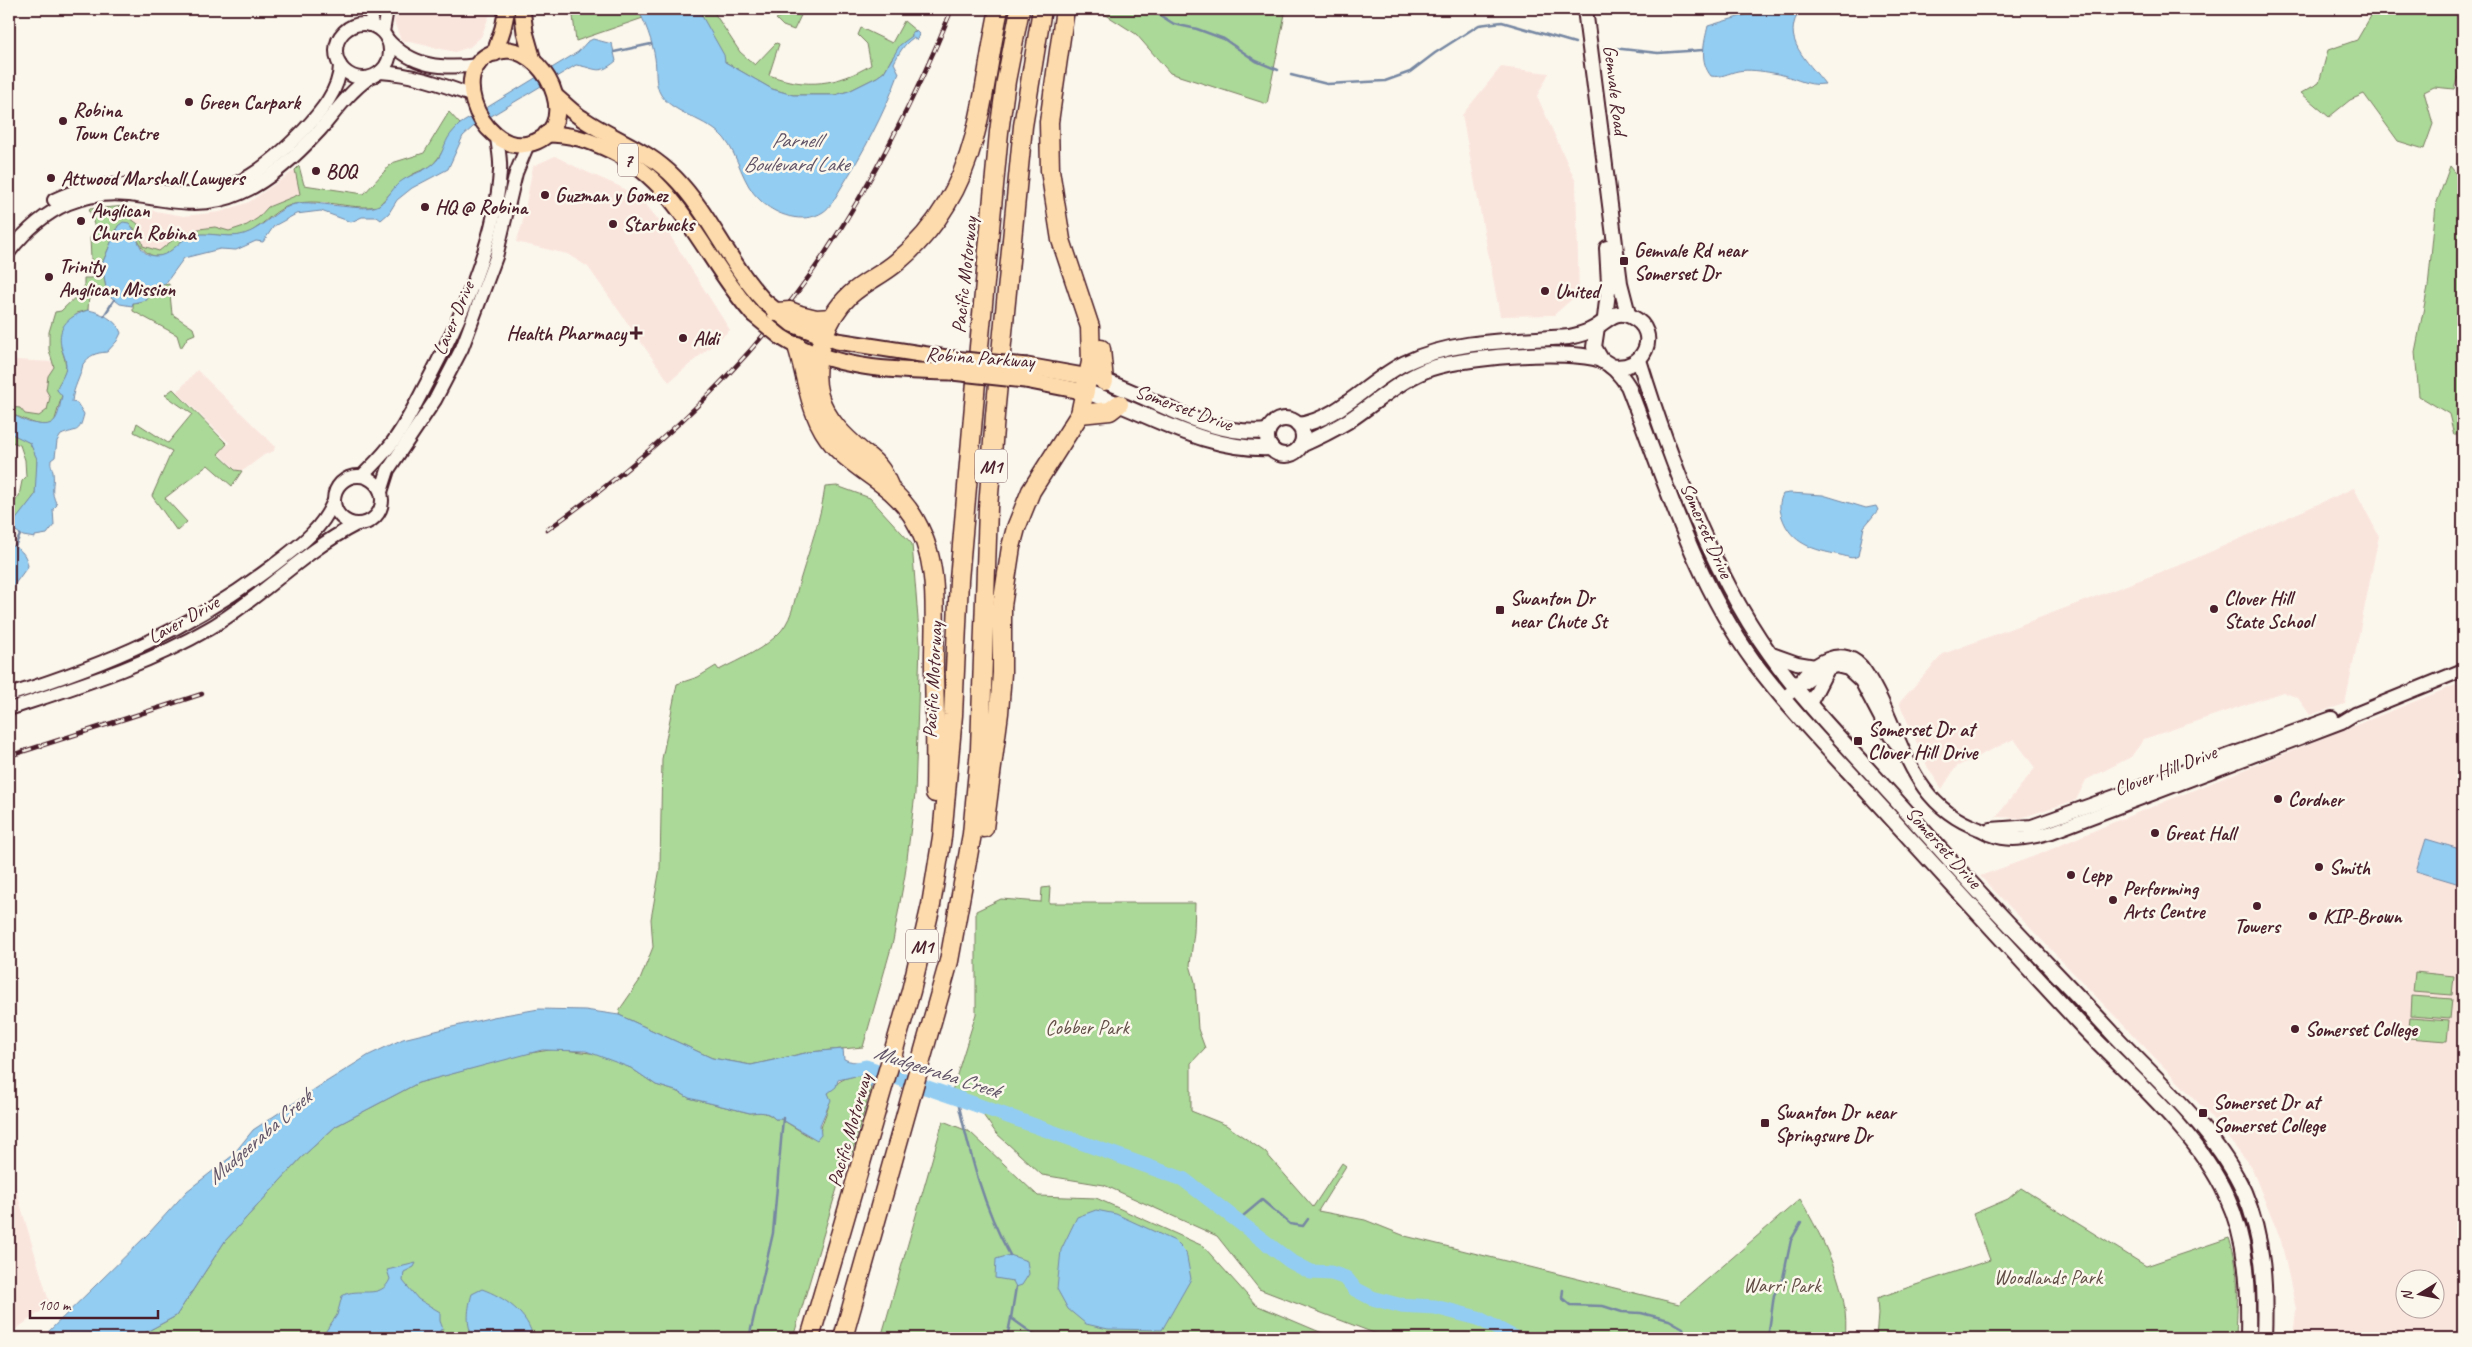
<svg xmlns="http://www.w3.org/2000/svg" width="2472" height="1347" font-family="Caveat,sans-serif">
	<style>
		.built { fill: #fae5dd; fill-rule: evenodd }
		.green { fill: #abd998; stroke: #7a7c62 }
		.water { fill: #93cdf2; stroke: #7687a2 }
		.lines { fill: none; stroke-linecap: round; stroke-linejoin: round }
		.stream { stroke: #7687a2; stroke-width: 2.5 }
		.river { stroke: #93cdf2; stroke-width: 15 }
		.tertiary-casing { stroke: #4a1f2b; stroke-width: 16 }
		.secondary-casing { stroke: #4a1f2b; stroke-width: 18 }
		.primary-casing { stroke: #4a1f2b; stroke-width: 19 }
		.motorway-casing { stroke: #4a1f2b; stroke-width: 21 }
		.tertiary { stroke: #fbf7ec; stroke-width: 12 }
		.secondary { stroke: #fbf7ec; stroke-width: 14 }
		.primary { stroke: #fedbac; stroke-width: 15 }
		.motorway { stroke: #fedbac; stroke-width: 18 }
		.rail-casing { stroke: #4a1f2b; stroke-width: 4.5 }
		.rail { stroke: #fbf7ec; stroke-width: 2.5; stroke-dasharray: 8; stroke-linecap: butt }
		.primary-bridge-casing { stroke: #4a1f2b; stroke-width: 19; stroke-linecap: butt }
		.motorway-bridge-casing { stroke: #4a1f2b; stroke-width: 21; stroke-linecap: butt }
		.primary-bridge { stroke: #fedbac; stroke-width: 15 }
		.motorway-bridge { stroke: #fedbac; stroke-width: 18 }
		.poi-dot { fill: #4a1f2b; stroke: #fbf7ec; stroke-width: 2 }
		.labels { text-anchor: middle; stroke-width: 5; stroke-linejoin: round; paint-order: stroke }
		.shield { fill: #fbf7ec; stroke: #7f6065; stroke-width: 1 }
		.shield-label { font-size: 19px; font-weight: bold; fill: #4a1f2b }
		.street-label { font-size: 20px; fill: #4a1f2b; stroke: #fbf7ec }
		.poi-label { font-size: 20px; font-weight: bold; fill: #4a1f2b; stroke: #fbf7ec; text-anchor: start }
		.park-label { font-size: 20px; fill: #624e46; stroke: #fbf7ec }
		.water-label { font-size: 21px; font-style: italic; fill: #605367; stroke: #fbf7ec }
	</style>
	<rect width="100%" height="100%" fill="#fbf7ec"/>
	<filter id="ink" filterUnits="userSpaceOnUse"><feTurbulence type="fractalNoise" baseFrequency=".02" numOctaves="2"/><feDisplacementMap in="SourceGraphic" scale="10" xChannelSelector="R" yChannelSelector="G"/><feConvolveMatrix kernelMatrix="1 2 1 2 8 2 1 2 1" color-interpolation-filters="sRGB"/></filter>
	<g filter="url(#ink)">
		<g class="built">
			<path d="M397 9H492L481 37 470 47 455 52 401 40 394 22Z"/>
			<path d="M1501 67 1549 73 1537 96 1576 182 1579 293 1554 315 1500 316 1462 115Z"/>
			<path d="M555 156 580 169 619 186 643 201 666 229 730 330 669 382 588 267 567 254 516 242 522 225 533 166Z"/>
			<path d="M295 170 300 194 268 207 258 218 247 225 229 231 215 227 199 229 178 236 159 251 143 246 140 238V231L126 215 127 206 184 216 220 212 249 202Z"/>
			<path d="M15 360 54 362 53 371 48 376 46 390 50 397 47 410 39 416 25 414 9 407V378L13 373Z"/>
			<path d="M197 370 275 446 274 451 264 455 244 470H236L219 453 229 443 177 392Z"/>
			<path d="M2354 488 2379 536 2345 704 2310 715 2298 698 2283 692 2144 739 2131 757 2086 780 2076 800 2021 818 1996 817 2035 768 2014 739 1956 767 1942 789 1928 768 1899 703 1943 654 2185 563Z"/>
			<path d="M2463 682V1338H2293L2296 1309 2281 1241 2251 1167 2208 1113 1980 876 2040 854 2114 822ZM2404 1280H2434V1310H2404Z"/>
			<path d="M9 1166 50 1305 9 1334Z"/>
		</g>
		<g class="green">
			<path d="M604 9H637L643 18 576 41 573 16Z"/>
			<path d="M698 9H723L715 14 740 52 755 65 776 43 779 44 769 75C806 89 838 85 871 65L867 44 858 35 861 28 892 43 904 21 916 31 912 32V36L892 58 884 72 877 77 849 91 835 95H793L772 89 725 62Z"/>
			<path d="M794 9H804L794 30 783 26 776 19Z"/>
			<path d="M1104 9H1286L1267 104 1170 73 1136 34 1103 13Z"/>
			<path d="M2375 9H2463V61L2454 89 2434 87 2424 92 2433 124 2424 149 2398 141 2364 94 2350 100 2329 117 2301 93 2319 83 2328 50 2357 40Z"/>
			<path d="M449 112 460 124C447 137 446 150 434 163 429 169 417 171 410 176 397 185 389 195 378 206 349 211 317 195 288 206 271 212 260 230 243 235 226 239 208 231 190 236 181 239 175 250 166 254 147 263 137 242 134 228L123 223 118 226 102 264 107 294 96 289 89 296 88 310 77 313 61 347C64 357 68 365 64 375 62 381 58 383 57 390L62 395 54 423C37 429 26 418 12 415L9 417V407L20 408 25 414 39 416 47 410 50 397 46 390 48 376 54 367 49 350V332L55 312 61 311 84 289V278H92L90 238 95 228 89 209 127 206 126 215 138 224 143 246 159 251 178 236 199 229 215 227 229 231 247 225 258 218 268 207 300 194 295 170 299 166 304 185 364 194 392 163 424 153Z"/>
			<path d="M2450 166 2463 182V435H2454L2449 414 2419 396 2415 352 2428 287 2436 205Z"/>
			<path d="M169 284 172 314 193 328 195 334 188 337 181 348 177 335 133 311V303L141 302 153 287Z"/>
			<path d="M173 389 227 444 218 454 235 470 242 471 232 486 208 465 165 498 187 522 177 531 152 496 172 451 134 432 137 423 168 443 192 414 165 395Z"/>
			<path d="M9 431 30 443 37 458V479L35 495 9 531V510L19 496 22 481 26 477 25 460 20 445 9 441Z"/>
			<path d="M837 486 870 498 912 544 920 644 915 794 905 875 893 941 863 1047 810 1052 751 1065 712 1058 619 1015 620 1009 640 980 653 947 651 919 660 868 662 759 677 684 698 677 716 666 719 670C740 659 765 649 781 631 794 616 795 594 801 577 810 547 821 518 825 487Z"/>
			<path d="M1050 887 1049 903H1195L1194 932 1190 965 1195 982 1198 1029 1205 1048 1191 1063V1111L1226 1125 1265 1152 1313 1207 1342 1163 1346 1166 1318 1211 1365 1220 1405 1236 1679 1304 1800 1199C1823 1238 1851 1292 1845 1338H1387L1259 1289 1217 1236 1104 1185 1042 1175 996 1133 976 1105 950 1097 976 1014V911L1001 899 1041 902 1042 888Z"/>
			<path d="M2415 972 2454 976 2452 995 2413 992Z"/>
			<path d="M2412 996 2452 999 2450 1019 2411 1016Z"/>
			<path d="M2410 1018 2449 1021 2447 1041 2408 1038Z"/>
			<path d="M556 1049 599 1054 631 1068 656 1085 679 1092 689 1098 750 1113C760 1112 767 1111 775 1119H781L810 1137 820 1134C821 1120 833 1106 828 1093 837 1081 847 1075 863 1076L871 1088 852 1153 846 1159 838 1185 793 1338H135L176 1316 225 1241 301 1158 336 1126 418 1083 524 1054Z"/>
			<path d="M943 1121 970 1132 1038 1196 1096 1198 1203 1246 1256 1305 1334 1338H881Z"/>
			<path d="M2021 1188 2146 1266 2229 1238C2241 1269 2237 1305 2236 1338H1876L1878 1314 1877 1298 1990 1260 1973 1214 2008 1199Z"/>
		</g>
		<g class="water">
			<path d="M637 9H698L724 55 725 62 772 89 793 95H835L849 91 877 77 884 72 900 45 912 36V32L916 31 919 34 917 40 913 38C904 44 899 53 894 63L899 73C884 114 864 151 841 188 836 196 831 207 823 212 803 225 775 215 760 200 742 184 739 156 724 138 707 119 674 114 661 95 654 84 657 70 655 58 653 44 645 20 637 9Z"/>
			<path d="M1765 9H1801C1779 39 1808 61 1825 84 1806 87 1791 75 1773 73 1762 71 1748 69 1738 71 1728 73 1721 78 1711 76 1699 61 1704 43 1708 26Z"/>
			<path d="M593 39 612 44 616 61C598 76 597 68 576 65L473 127 463 136 448 169 412 188 397 200 389 213 381 220 377 217H362L351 222 321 211 296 214 274 226 263 242 256 241 236 250 220 249 184 258 165 284C154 285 149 289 147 300L133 303 132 306 120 304 107 294 102 264 118 226 123 222 129 223C139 233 136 255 155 256 169 257 177 243 188 237 205 229 226 240 244 234 265 228 277 206 300 203 319 201 368 213 379 205 389 198 393 186 403 180 412 174 425 171 433 164 442 157 443 147 448 138 451 133 456 128 460 124L578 52 587 42Z"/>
			<path d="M88 310C100 312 117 320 121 333L117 341 107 352C95 353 90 355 83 364 81 377 73 387 72 402L77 403 84 414C79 435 77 428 61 435L57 441 55 457 51 460C50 465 52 467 53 472 55 486 49 490 57 505L53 509 54 525 47 534 35 536V538L23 536 10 527 35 495 37 459 30 443 10 433 9 417 11 415C18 416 20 419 26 421 29 423 34 423 38 424 59 428 58 412 62 396L57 390C59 381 66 375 66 365 66 358 62 352 61 346 57 325 70 316 88 310Z"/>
			<path d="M1790 493 1823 495 1866 508 1876 506 1878 510 1864 527 1858 556C1851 560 1847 556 1840 555 1814 550 1791 544 1782 517 1779 508 1779 502 1783 494Z"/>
			<path d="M9 544C20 549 26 553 28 566L9 592Z"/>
			<path d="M2426 839 2463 850V885L2416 871Z"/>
			<path d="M539 1009 585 1010 619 1015 712 1058 751 1065 810 1052 843 1049 844 1059C856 1065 866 1059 878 1066L871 1088 863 1076 860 1075 838 1080 836 1087 828 1093 831 1100 820 1125 821 1135 817 1140 781 1119H775C768 1111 760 1112 750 1113L689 1098 679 1092 656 1085 631 1068 586 1051 542 1050 418 1083 336 1126 301 1158 225 1241 176 1316 135 1338H42L149 1233 187 1191 232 1156 253 1130 318 1087 369 1055 403 1039 493 1017Z"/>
			<path d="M1096 1210 1116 1214 1175 1241 1186 1252 1191 1279 1162 1330 1108 1329 1086 1324 1068 1309 1057 1289 1061 1250 1077 1217Z"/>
			<path d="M1010 1255 1027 1261 1029 1274 1022 1285 1016 1287 1013 1281 995 1278 996 1259Z"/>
			<path d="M416 1263 414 1267 404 1272 403 1281 418 1299 440 1312V1321L443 1329 440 1330 441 1338H321L337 1315 342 1296C358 1286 381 1301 390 1279L387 1270Z"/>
			<path d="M482 1289C504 1297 529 1314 533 1338H474C465 1326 468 1307 472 1294Z"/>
		</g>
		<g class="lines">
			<g class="stream">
				<path d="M1150 9 1174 24 1197 29 1224 39 1256 61 1278 70"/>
				<path d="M1604 47 1658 53 1703 50"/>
				<path d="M614 52 651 44"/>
				<path d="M1291 75 1327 84 1385 81 1410 72 1435 53 1479 25 1502 22 1575 43"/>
				<path d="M104 316 114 300"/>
				<path d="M15 546 20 535"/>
				<path d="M957 1098C970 1153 982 1205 1010 1255"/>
				<path d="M1237 1221 1262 1200 1290 1224 1303 1226 1308 1219"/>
				<path d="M1016 1287 1011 1318 1039 1338"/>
				<path d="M1563 1290 1562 1298 1570 1305 1603 1306 1622 1312 1641 1313 1669 1320 1683 1328 1686 1338"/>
				<path d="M749 1338 773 1233 783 1118"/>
				<path d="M1007 1338 1011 1318"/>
				<path d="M1686 1338 1694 1335 1701 1338"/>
				<path d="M1768 1338 1774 1295 1783 1278 1791 1240 1801 1223"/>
			</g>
			<path class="river" d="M857 1069 866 1067 963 1100 1183 1179 1290 1261 1311 1272 1331 1273 1346 1278 1355 1289 1372 1298 1398 1305 1435 1307 1478 1318 1515 1338"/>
			<g class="tertiary-casing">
				<g id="tertiary">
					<circle cx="363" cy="51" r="27"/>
					<path d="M369 25 375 9"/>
					<path d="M383 32 387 9"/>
					<path d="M387 39C413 68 443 69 479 65"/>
					<path d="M380 72C412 74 441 84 470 95"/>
					<path d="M54 200C79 188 107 182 135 186 151 188 167 193 184 194 234 196 271 164 304 130 320 113 340 90 340 65"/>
					<path d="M9 252C44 207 86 186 144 197 178 203 208 208 241 193 271 180 298 154 320 130 336 111 349 92 369 78"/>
					<circle cx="358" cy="500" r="24"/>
					<path d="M362 476C371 467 380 458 388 448 403 430 414 407 425 386 459 323 496 243 500 171 501 159 498 148 497 137"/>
					<path d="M381 492 388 470 435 400 462 348 496 257 516 173 528 144"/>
					<path d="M1769 653 1797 663 1815 666"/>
					<path d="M1796 688C1808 664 1845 640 1865 671 1904 729 1904 802 1979 829 1984 831 1988 834 1992 835 2011 843 2034 837 2052 832L2342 722 2355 714 2463 670"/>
					<path d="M9 695C110 663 188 630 274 565 298 546 320 532 333 503"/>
					<path d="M1783 698 1823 670 1836 666 1848 669 1861 681 1890 736 1899 747"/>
					<path d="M1810 704 1828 669"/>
					<path d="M9 709C78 686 147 665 210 628 261 598 302 552 355 525"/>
					<path d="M1991 829 2032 826 2332 718"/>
				</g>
			</g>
			<g class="secondary-casing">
				<g id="secondary">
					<path d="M1585 9 1620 283 1628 314"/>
					<path d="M1605 318 1609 283 1607 248"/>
					<path d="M1597 327 1594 347 1602 361"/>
					<path d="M1639 360C1669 457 1711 572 1770 654 1801 698 1839 737 1875 777 1910 815 1944 854 1979 892 2024 941 2070 987 2115 1036 2159 1083 2217 1132 2244 1192 2264 1239 2266 1287 2264 1338"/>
					<path d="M1095 378C1153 395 1205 438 1268 431"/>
					<path d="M1086 392C1148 412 1203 451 1271 448"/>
					<circle cx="1285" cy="437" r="18"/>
					<path d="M1298 425C1340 419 1368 381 1405 363 1455 339 1515 341 1569 337 1579 335 1587 333 1595 328 1608 320 1616 308 1632 317 1662 332 1644 373 1611 366"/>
					<path d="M1301 445C1317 438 1333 430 1348 421 1374 404 1396 383 1424 371 1456 357 1569 348 1601 360 1613 365 1621 375 1628 386 1665 480 1694 579 1754 662 1790 710 1833 754 1873 798 1943 875 2012 951 2083 1027 2130 1076 2198 1133 2226 1195 2248 1242 2249 1288 2248 1338"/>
				</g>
			</g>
			<g class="primary-casing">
				<g id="primary">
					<path d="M522 9 525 32 533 60"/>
					<path d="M509 50C551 55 582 132 528 144 479 155 439 53 509 50Z"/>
					<path d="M495 53 503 28 507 9"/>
					<path d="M556 97C565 104 573 113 583 119 614 140 647 149 675 178 710 214 729 264 764 301"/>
					<path d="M546 134C571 134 589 140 612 151 681 185 704 259 753 314"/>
					<path d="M792 324 837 341 953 359"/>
					<path d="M781 337C831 369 894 371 952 372"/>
					<path d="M1027 366 1089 377"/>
					<path d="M1025 380 1086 392"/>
				</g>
			</g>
			<g class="motorway-casing">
				<g id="motorway">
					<path d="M800 315 816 319 832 318"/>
					<path d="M797 346C808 380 809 417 834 445 858 472 891 482 912 515 943 563 933 618 934 671 935 712 936 752 935 793"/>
					<path d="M1101 349 1104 381"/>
					<path d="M1080 414 1110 411 1119 404"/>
					<path d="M890 488C887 482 885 476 881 470 877 464 869 457 862 452 844 437 826 420 819 396 810 363 825 318 850 295 864 282 882 275 897 262 916 246 933 227 946 205 983 145 984 76 999 9"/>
					<path d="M984 828 999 713 1002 673V606L1011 547 1016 528 1031 491 1080 414 1091 362 1090 327 1061 240 1050 170 1049 122 1065 9"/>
					<path d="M810 1338 911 991 931 905 942 837 953 715 959 580 979 347 999 132 1006 81 1020 9"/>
					<path d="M843 1338 949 961 972 834 980 749 988 508 995 415 1023 126 1042 9"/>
				</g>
			</g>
			<use href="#tertiary" class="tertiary"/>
			<use href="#secondary" class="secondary"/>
			<use href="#primary" class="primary"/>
			<use href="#motorway" class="motorway"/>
			<g class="rail-casing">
				<g id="rail">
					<path d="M547 530C653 455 753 362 825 253 876 176 917 94 952 9"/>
					<path d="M9 756 202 694"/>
				</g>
			</g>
			<use href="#rail" class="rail"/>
			<g class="primary-bridge-casing">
				<g id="primary-bridge">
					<path d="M764 301 792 324"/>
					<path d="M753 314 781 337"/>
					<path d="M953 359 1027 366"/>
					<path d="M952 372 1025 380"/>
				</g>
			</g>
			<g class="motorway-bridge-casing">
				<path id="motorway-bridge" d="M776 312 790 311 800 315"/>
			</g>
			<use href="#primary-bridge" class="primary-bridge"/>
			<use href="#motorway-bridge" class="motorway-bridge"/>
		</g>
	</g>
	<g class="poi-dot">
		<circle cx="189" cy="102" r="5"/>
		<circle cx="63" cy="121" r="5"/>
		<circle cx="316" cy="171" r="5"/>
		<circle cx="51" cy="178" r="5"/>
		<circle cx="545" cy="195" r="5"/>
		<circle cx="425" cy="207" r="5"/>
		<circle cx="81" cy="221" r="5"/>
		<circle cx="613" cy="224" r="5"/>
		<rect x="1619" y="256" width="10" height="10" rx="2.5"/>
		<circle cx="49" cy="277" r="5"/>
		<circle cx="1545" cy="291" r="5"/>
		<path d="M633.5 325.5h5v5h5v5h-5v5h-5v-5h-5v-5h5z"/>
		<circle cx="683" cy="338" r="5"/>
		<circle cx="2214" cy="609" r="5"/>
		<rect x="1495" y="605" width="10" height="10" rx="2.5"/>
		<rect x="1853" y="736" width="10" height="10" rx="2.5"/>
		<circle cx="2278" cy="799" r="5"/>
		<circle cx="2155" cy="833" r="5"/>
		<circle cx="2319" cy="867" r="5"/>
		<circle cx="2071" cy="875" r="5"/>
		<circle cx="2113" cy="900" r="5"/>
		<circle cx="2257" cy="906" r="5"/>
		<circle cx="2313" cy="916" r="5"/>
		<circle cx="2295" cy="1029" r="5"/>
		<rect x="2198" y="1108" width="10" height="10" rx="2.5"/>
		<rect x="1760" y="1118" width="10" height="10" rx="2.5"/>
	</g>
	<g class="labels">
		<g class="shield">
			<rect x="618" y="143.5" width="20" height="33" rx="4"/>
			<rect x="975" y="449.5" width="32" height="33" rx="4"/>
			<rect x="906" y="929.5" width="32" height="33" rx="4"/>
		</g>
		<g class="shield-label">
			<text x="628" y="167">7</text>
			<text x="991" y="473">M1</text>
			<text x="922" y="953">M1</text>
		</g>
		<g class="street-label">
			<text transform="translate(1616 90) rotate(83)" y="7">Gemvale Road</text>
			<text transform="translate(964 275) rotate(-84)" y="7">Pacific Motorway</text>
			<text transform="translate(453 318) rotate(-67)" y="7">Laver Drive</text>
			<text transform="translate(980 357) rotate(4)" y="7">Robina Parkway</text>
			<text transform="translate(1184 407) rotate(20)" y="7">Somerset Drive</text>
			<text transform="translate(1707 530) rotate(66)" y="7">Somerset Drive</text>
			<text transform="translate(183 619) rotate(-29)" y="7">Laver Drive</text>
			<text transform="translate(932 680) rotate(-87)" y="7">Pacific Motorway</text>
			<text transform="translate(2165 770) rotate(-21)" y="7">Clover Hill Drive</text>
			<text transform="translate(1944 847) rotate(48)" y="7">Somerset Drive</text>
			<text transform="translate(849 1130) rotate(-74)" y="7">Pacific Motorway</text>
		</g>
		<g class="poi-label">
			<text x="199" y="109">Green Carpark</text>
			<text x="73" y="117">Robina<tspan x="73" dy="23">Town Centre</tspan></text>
			<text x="326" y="178">BOQ</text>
			<text x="61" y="185">Attwood Marshall Lawyers</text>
			<text x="555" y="202">Guzman y Gomez</text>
			<text x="435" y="214">HQ @ Robina</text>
			<text x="91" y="217">Anglican<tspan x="91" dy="23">Church Robina</tspan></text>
			<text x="623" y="231">Starbucks</text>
			<text x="1634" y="257">Gemvale Rd near<tspan x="1634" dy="23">Somerset Dr</tspan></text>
			<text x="59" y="273">Trinity<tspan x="59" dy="23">Anglican Mission</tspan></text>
			<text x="1555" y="298">United</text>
			<text x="626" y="340" text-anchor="end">Health Pharmacy</text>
			<text x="693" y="345">Aldi</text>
			<text x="1510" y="605">Swanton Dr<tspan x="1510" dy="23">near Chute St</tspan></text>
			<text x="2224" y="605">Clover Hill<tspan x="2224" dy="23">State School</tspan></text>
			<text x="1868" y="736">Somerset Dr at<tspan x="1868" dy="23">Clover Hill Drive</tspan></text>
			<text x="2288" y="806">Cordner</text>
			<text x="2165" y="840">Great Hall</text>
			<text x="2329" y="874">Smith</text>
			<text x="2081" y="882">Lepp</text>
			<text x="2123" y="895">Performing<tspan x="2123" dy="23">Arts Centre</tspan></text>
			<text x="2323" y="923">KIP-Brown</text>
			<text x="2257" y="933" text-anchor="middle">Towers</text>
			<text x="2305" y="1036">Somerset College</text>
			<text x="2213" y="1109">Somerset Dr at<tspan x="2213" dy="23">Somerset College</tspan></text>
			<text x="1775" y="1119">Swanton Dr near<tspan x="1775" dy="23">Springsure Dr</tspan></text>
		</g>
		<g class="park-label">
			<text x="1087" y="1034">Cobber Park</text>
			<text x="2048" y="1284">Woodlands Park</text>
			<text x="1782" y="1292">Warri Park</text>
		</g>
		<g class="water-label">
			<text x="796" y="147">Parnell<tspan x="796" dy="24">Boulevard Lake</tspan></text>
			<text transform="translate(937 1071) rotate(18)" y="7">Mudgeeraba Creek</text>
			<text transform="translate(259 1137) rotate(-41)" y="7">Mudgeeraba Creek</text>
		</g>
	</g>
	<rect width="2472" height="1347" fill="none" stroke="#fbf7ec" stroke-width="30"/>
	<rect x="15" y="15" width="2442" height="1317" fill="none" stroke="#4a1f2b" stroke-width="2" filter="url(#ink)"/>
	<g transform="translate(2420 1294) rotate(260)"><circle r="24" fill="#fbf7ec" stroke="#b4a19f"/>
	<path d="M0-4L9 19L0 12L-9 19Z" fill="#4a1f2b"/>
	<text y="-8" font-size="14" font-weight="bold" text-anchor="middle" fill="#4a1f2b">N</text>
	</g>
	<path d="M30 1310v8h128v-8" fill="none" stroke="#4a1f2b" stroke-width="2.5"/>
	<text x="38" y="1310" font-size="15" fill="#4a1f2b" stroke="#fbf7ec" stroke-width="4" paint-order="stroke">100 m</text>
</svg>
